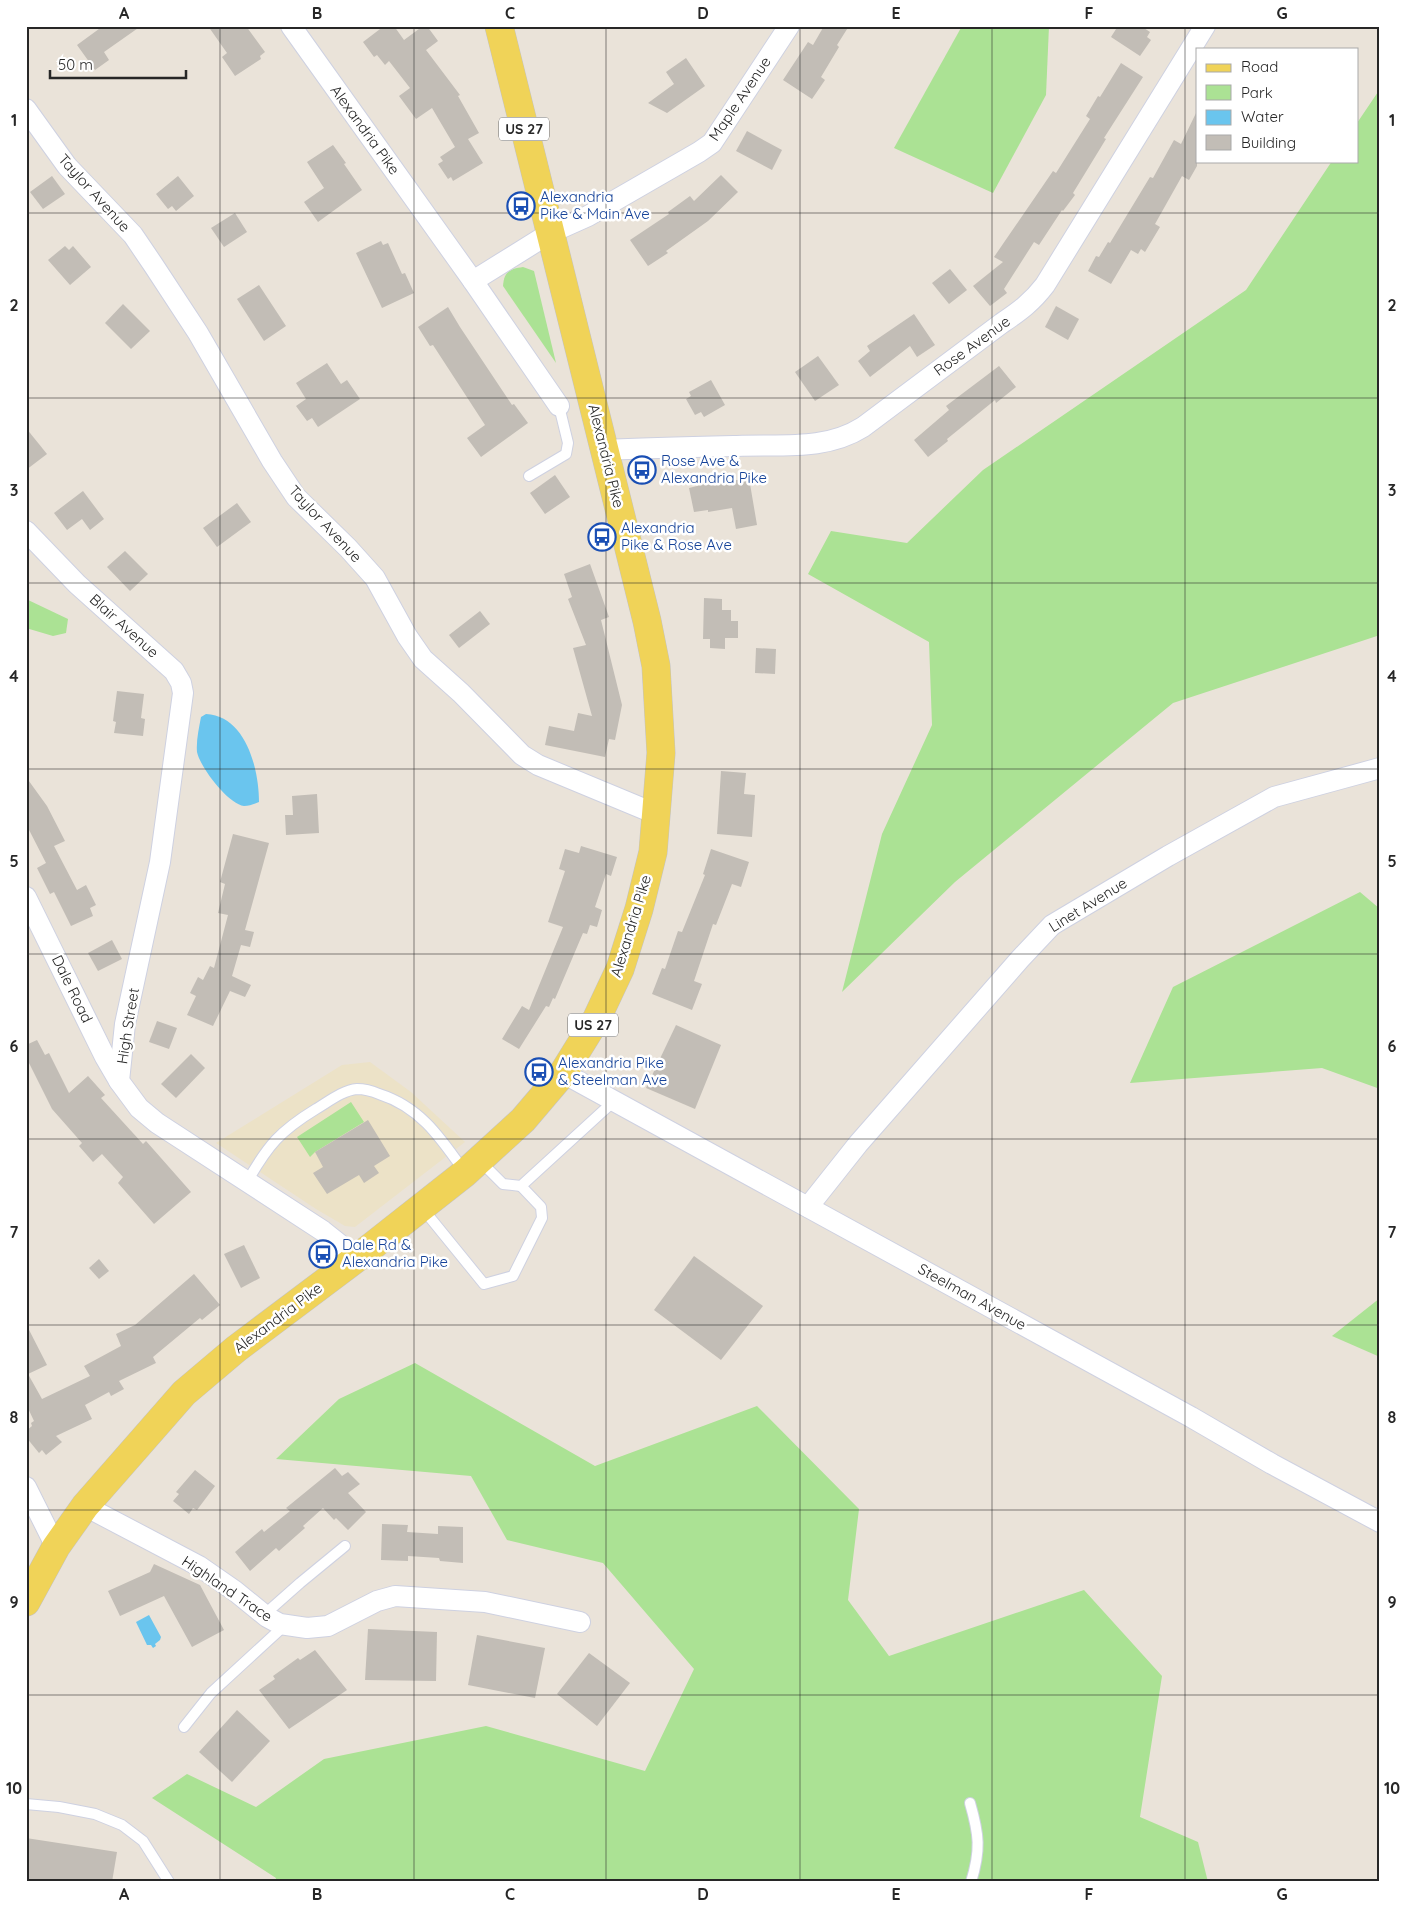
<svg xmlns="http://www.w3.org/2000/svg" width="1406" height="1908" font-family="Quicksand,sans-serif">
	<style>
		.education { fill: #ece2c7 }
		.green { fill: #abe294 }
		.water { fill: #6ac5ee }
		.building { fill: #c2bdb6 }
		.lines { fill: none; stroke-linecap: round; stroke-linejoin: round }
		.service-casing { stroke: #ced1e1; stroke-width: 12 }
		.minor-casing { stroke: #ced1e1; stroke-width: 22 }
		.primary-casing { stroke: #c3c3c3; stroke-width: 29 }
		.service { stroke: #fff; stroke-width: 10 }
		.minor { stroke: #fff; stroke-width: 20 }
		.primary { stroke: #f0d358; stroke-width: 28 }
		.grid { fill: none; stroke: #272727; stroke-width: 1; stroke-opacity: 0.55 }
		.labels { text-anchor: middle; stroke-width: 5; stroke-linejoin: round; paint-order: stroke }
		.shield { fill: #fff; stroke: #686868; stroke-width: 1 }
		.shield-label { font-size: 14px; font-weight: bold; fill: #272727 }
		.street-label { font-size: 15px; fill: #272727; stroke: #fff }
		.transit-label { font-size: 15px; fill: #164399; stroke: #fff; text-anchor: start }
		.neatline { fill: none; stroke: #272727; stroke-width: 2 }
		.grid-label { font-size: 16px; text-anchor: middle; font-weight: bold; fill: #272727 }
	</style>
	<rect width="100%" height="100%" fill="#eae3d9"/>
	<path class="education" d="M370 1062 411 1092 465 1142 355 1227 345 1226 316 1209 216 1143 342 1065Z"/>
	<g class="green">
		<path d="M962 26H1049L1046 95 993 193 894 148Z"/>
		<path d="M1380 89V635L1173 703 955 882 842 992 882 834 932 725 929 642 808 574 831 531 907 543 983 470 1246 290 1332 161H1357V123Z"/>
		<path d="M523 267 534 271 556 363 503 286C504 272 509 269 523 267Z"/>
		<path d="M26 599 68 619 66 633 53 636 26 628Z"/>
		<path d="M1360 892 1380 909V1089L1322 1068 1130 1083 1173 987Z"/>
		<path d="M351 1102 364 1122 315 1152 310 1157 297 1137Z"/>
		<path d="M1380 1298V1357L1332 1336Z"/>
		<path d="M415 1363 595 1466 757 1406 859 1509 848 1600 889 1656 1084 1590 1162 1676 1140 1817 1198 1842 1208 1882H275L276 1878 152 1798 187 1774 256 1807 324 1759 486 1726 645 1771 694 1669 603 1563 507 1540 471 1476 276 1459 339 1399Z"/>
	</g>
	<g class="water">
		<path d="M206 714C246 716 259 769 259 802 254 804 249 806 244 806 228 804 200 767 197 752 196 741 199 728 201 717Z"/>
		<path d="M149 1615 161 1637 160 1640 155 1644 156 1646 153 1648 151 1645H147L136 1622Z"/>
	</g>
	<g class="building">
		<path d="M103 26H141L104 52 109 60 95 70 77 45Z"/>
		<path d="M208 26H246L265 52 260 56 261 59 235 76 222 57 227 53Z"/>
		<path d="M384 26H394L404 40 423 26H427L438 41 426 50 460 95 458 96 479 133 468 139 483 163 453 181 451 177 448 179 438 164 443 161 440 157 455 147 432 108 416 119 399 96 410 88 389 61 385 65 377 55 374 57 363 42Z"/>
		<path d="M824 26H849L837 45 839 47 821 77 825 80 812 99 783 80 808 42 813 45Z"/>
		<path d="M1118 26H1141L1150 32 1147 37 1151 40 1140 56 1111 37Z"/>
		<path d="M686 58 705 86 667 113 648 103 674 84 666 72Z"/>
		<path d="M1121 63 1143 77 1104 138 1106 139 1073 193 1075 195 1063 211 1062 210 1039 245 1034 242 1004 289 1007 293 990 306 973 286 1003 262 994 257 1053 171 1056 173 1090 119 1086 116 1098 96 1100 97Z"/>
		<path d="M1197 111V166L1189 180 1182 176 1155 224 1160 227 1145 252 1141 249 1138 254 1131 250 1111 284 1088 271 1096 256 1099 257 1108 242 1110 243 1150 177 1153 178 1174 140 1181 144Z"/>
		<path d="M747 131 782 150 772 170 736 151Z"/>
		<path d="M333 145 346 163 344 164 362 190 318 222 304 202 324 188 307 162Z"/>
		<path d="M721 175 738 192 708 221 666 251 668 253 648 266 630 240 669 214 668 212 690 196 694 201Z"/>
		<path d="M52 176 65 194 43 209 30 192Z"/>
		<path d="M178 176 194 196 176 211 172 206 168 209 156 194Z"/>
		<path d="M235 213 247 232 224 247 211 228Z"/>
		<path d="M381 241 383 245 388 243 402 274 405 273 414 293 382 308 356 253Z"/>
		<path d="M65 246 69 250 73 246 91 267 70 285 48 260Z"/>
		<path d="M950 269 967 290 949 304 932 283Z"/>
		<path d="M259 285 286 326 264 341 237 299Z"/>
		<path d="M123 304 150 331 131 349 105 323Z"/>
		<path d="M1056 306 1079 319 1068 340 1045 327Z"/>
		<path d="M448 307 460 327 512 405 514 404 528 423 481 457 467 438 485 425 433 345 430 346 418 327Z"/>
		<path d="M914 314 935 345 917 357 910 346 870 377 858 361 870 351 867 346Z"/>
		<path d="M818 356 839 385 815 401 795 372Z"/>
		<path d="M327 363 341 384 347 380 360 399 318 427 312 418 307 421 296 406 306 399 296 383Z"/>
		<path d="M999 366 1016 387 996 403 995 400 947 439 948 441 928 457 914 440 949 410 946 406Z"/>
		<path d="M711 380 725 405 704 417 701 412 695 415 686 399 691 396 689 392Z"/>
		<path d="M26 428 47 454 26 470Z"/>
		<path d="M555 475 570 497 545 514 530 493Z"/>
		<path d="M717 477 719 483 749 478 757 525 736 529 732 508 708 512V510L694 512 689 488 701 485 700 480Z"/>
		<path d="M83 491 104 519 90 530 82 519 67 530 54 513Z"/>
		<path d="M237 503 251 522 217 547 203 528Z"/>
		<path d="M125 551 148 574 130 591 107 567Z"/>
		<path d="M590 564 609 617 601 620 622 705 615 740 609 739 605 757 545 745 549 726 574 731 578 713 592 716 573 648 586 645 568 599 572 597 564 574Z"/>
		<path d="M704 598 722 599V610H731V621H738V638H725V649L710 648V639H703Z"/>
		<path d="M480 611 490 624 459 648 449 635Z"/>
		<path d="M756 648 776 649 775 674 755 673Z"/>
		<path d="M117 691 144 694 141 718 145 719 143 736 114 733 116 722 113 721Z"/>
		<path d="M721 771 746 773 744 794 755 795 752 837 717 834Z"/>
		<path d="M26 777 47 806 65 841 54 846 77 890 86 885 96 905 90 908 93 916 71 926 54 892 50 894 37 868 46 863 26 824Z"/>
		<path d="M317 794 319 833 286 835 285 815H293L292 796Z"/>
		<path d="M233 834 269 843 245 930 254 932 250 947 241 945 232 976 251 985 245 997 230 991 213 1026 187 1015 196 996 190 993 198 977 203 980 210 966 214 968 228 915 218 913 225 884 220 882Z"/>
		<path d="M581 846 617 857 611 876 606 874 595 907 602 910 597 927 590 925 587 934 583 933 555 999 553 998 549 1007 546 1006 519 1049 502 1039 522 1006 529 1010 563 927 548 922 565 871 559 869 565 849 579 853Z"/>
		<path d="M711 849 749 862 741 887 732 884 716 925 713 924 694 981 702 984 692 1010 652 994 662 968 665 969 678 931 682 932 705 875 703 874Z"/>
		<path d="M112 940 122 959 98 971 88 953Z"/>
		<path d="M157 1021 177 1028 169 1049 149 1042Z"/>
		<path d="M676 1025 721 1045 695 1109 646 1088Z"/>
		<path d="M37 1040 45 1055 49 1053 69 1093 88 1076 105 1095 101 1098 143 1144 146 1141 191 1192 154 1224 118 1183 123 1177 102 1154 93 1162 79 1146 82 1143 52 1109 26 1057V1045Z"/>
		<path d="M191 1054 205 1068 176 1098 161 1084Z"/>
		<path d="M368 1120 390 1156 374 1166 379 1173 364 1183 359 1175 327 1194 313 1173 323 1167 315 1152Z"/>
		<path d="M244 1245 260 1278 241 1288 224 1254Z"/>
		<path d="M694 1256 763 1306 721 1360 654 1310Z"/>
		<path d="M99 1259 109 1271 99 1279 89 1268Z"/>
		<path d="M194 1274 220 1305 202 1320 200 1318 153 1357 156 1363 119 1381 124 1389 111 1396 109 1392 85 1405 92 1419 56 1436 62 1442 46 1455 42 1450 39 1453 26 1437V1431L32 1426 31 1423 34 1421 26 1404V1324L47 1365 28 1374 42 1399 90 1376 84 1366 121 1346 116 1334 135 1325Z"/>
		<path d="M335 1468 342 1476 348 1472 360 1484 348 1493 366 1512 348 1530 336 1518 334 1520 323 1508 303 1526 305 1528 279 1551 276 1548 250 1571 235 1552 262 1529 264 1532 290 1511 286 1508Z"/>
		<path d="M195 1470 215 1486 197 1510 193 1508 189 1514 173 1501 179 1494 176 1492Z"/>
		<path d="M382 1524 408 1525 407 1532 438 1534V1526L463 1527V1563L440 1561 439 1558 408 1556V1561L381 1560Z"/>
		<path d="M154 1564 200 1585 224 1630 192 1647 164 1596 120 1616 108 1591 150 1572Z"/>
		<path d="M368 1629 437 1632 436 1681 365 1680Z"/>
		<path d="M477 1635 545 1648 535 1698 468 1685Z"/>
		<path d="M315 1650 347 1690 289 1729 259 1690 275 1679 273 1676 298 1658 300 1660Z"/>
		<path d="M589 1653 630 1683 597 1726 557 1694Z"/>
		<path d="M237 1710 270 1741 232 1782 199 1752Z"/>
		<path d="M26 1838 117 1852 112 1882H26Z"/>
	</g>
	<g class="lines">
		<g class="service-casing">
			<g id="service">
				<path d="M529 476 566 454 568 443 559 406"/>
				<path d="M480 1161 503 1184 521 1186 614 1101"/>
				<path d="M247 1182C268 1145 280 1131 316 1109 328 1102 343 1090 357 1089 364 1089 372 1091 379 1094 420 1107 440 1137 464 1171"/>
				<path d="M423 1209 484 1284 513 1276 542 1218 541 1207 521 1186"/>
				<path d="M265 1614 300 1583 345 1546"/>
				<path d="M184 1727 211 1693 285 1625"/>
				<path d="M970 1803C979 1834 981 1850 971 1882"/>
				<path d="M26 1804 59 1807 95 1814 122 1825 143 1841 169 1882"/>
			</g>
		</g>
		<g class="minor-casing">
			<g id="minor">
				<path d="M291 26 473 281 559 406"/>
				<path d="M26 109 67 166 133 235 154 266 198 333 272 461 296 497 348 548 375 578 407 636 423 659 461 693 522 755 538 765 656 814"/>
				<path d="M473 281 550 233 588 216 699 152 712 143 789 26"/>
				<path d="M604 450C648 448 693 447 737 446 781 444 825 451 863 427L1002 323C1020 311 1032 302 1045 285L1205 26"/>
				<path d="M26 531 77 584 174 671 181 683 183 693 160 862 125 1024 119 1081 139 1108 157 1123 323 1231 357 1258"/>
				<path d="M26 897 105 1057 119 1081"/>
				<path d="M563 1073 1191 1417 1272 1464 1380 1522"/>
				<path d="M808 1207 858 1144 1020 959 1052 925 1168 856 1274 797 1380 768"/>
				<path d="M26 1487 56 1547"/>
				<path d="M85 1506 199 1566 235 1591 267 1617 280 1624 307 1628 328 1626 377 1601 395 1596 485 1602 580 1622"/>
			</g>
		</g>
		<g class="primary-casing">
			<path id="primary" d="M26 1602 56 1547 85 1506 184 1393 236 1349 357 1258 465 1173 523 1120 563 1073 597 1018 620 969 639 909 653 852 661 753 656 666 647 621 499 26"/>
		</g>
		<use href="#service" class="service"/>
		<use href="#minor" class="minor"/>
		<use href="#primary" class="primary"/>
	</g>
	<path class="grid" d="M220 26V1882M414 26V1882M606 26V1882M800 26V1882M992 26V1882M1185 26V1882M26 213H1380M26 398H1380M26 583H1380M26 769H1380M26 954H1380M26 1139H1380M26 1325H1380M26 1510H1380M26 1695H1380"/>
	<defs>
		<g id="bus-ring" transform="scale(1.4375)"><circle r="9.5" fill="#fff" stroke="#1a4fb4" stroke-width="1.5"/><path d="M-5-6H5V4H4V6H2V4H-2V6H-4V4H-5ZM-3.5-4V0h7V-4ZM-3.5 1.2v1.5H-2V1.2ZM2 1.2v1.5H3.5V1.2Z" fill="#1a4fb4"/></g>
	</defs>
	<g fill-rule="evenodd">
		<use href="#bus-ring" x="521" y="206"/>
		<use href="#bus-ring" x="642" y="470"/>
		<use href="#bus-ring" x="602" y="537"/>
		<use href="#bus-ring" x="539" y="1072"/>
		<use href="#bus-ring" x="323" y="1254"/>
	</g>
	<g class="labels">
		<g class="shield">
			<rect x="499" y="117.5" width="50" height="23" rx="4"/>
			<rect x="568" y="1013.5" width="50" height="23" rx="4"/>
		</g>
		<g class="shield-label">
			<text x="524" y="134">US 27</text>
			<text x="593" y="1030">US 27</text>
		</g>
		<g class="street-label">
			<text transform="translate(740 99) rotate(-56)" y="5">Maple Avenue</text>
			<text transform="translate(365 130) rotate(54)" y="5">Alexandria Pike</text>
			<text transform="translate(94 193) rotate(48)" y="5">Taylor Avenue</text>
			<text transform="translate(972 346) rotate(-36)" y="5">Rose Avenue</text>
			<text transform="translate(606 456) rotate(76)" y="5">Alexandria Pike</text>
			<text transform="translate(325 524) rotate(47)" y="5">Taylor Avenue</text>
			<text transform="translate(124 626) rotate(42)" y="5">Blair Avenue</text>
			<text transform="translate(1088 905) rotate(-32)" y="5">Linet Avenue</text>
			<text transform="translate(631 926) rotate(-73)" y="5">Alexandria Pike</text>
			<text transform="translate(72 989) rotate(64)" y="5">Dale Road</text>
			<text transform="translate(128 1026) rotate(-81)" y="5">High Street</text>
			<text transform="translate(972 1297) rotate(29)" y="5">Steelman Avenue</text>
			<text transform="translate(278 1318) rotate(-37)" y="5">Alexandria Pike</text>
			<text transform="translate(227 1589) rotate(34)" y="5">Highland Trace</text>
		</g>
		<g class="transit-label">
			<text x="540" y="202">Alexandria<tspan x="540" dy="17">Pike &amp; Main Ave</tspan></text>
			<text x="661" y="466">Rose Ave &amp;<tspan x="661" dy="17">Alexandria Pike</tspan></text>
			<text x="621" y="533">Alexandria<tspan x="621" dy="17">Pike &amp; Rose Ave</tspan></text>
			<text x="558" y="1068">Alexandria Pike<tspan x="558" dy="17">&amp; Steelman Ave</tspan></text>
			<text x="342" y="1250">Dale Rd &amp;<tspan x="342" dy="17">Alexandria Pike</tspan></text>
		</g>
	</g>
	<rect width="1406" height="1908" fill="none" stroke="#ffffff" stroke-width="55"/>
	<rect x="1196" y="48" width="162" height="115" fill="#ffffff" stroke="#a9a9a9"/>
	<rect x="1206" y="64" width="25" height="8" fill="#f0d358" stroke="#a9a9a9"/>
	<text x="1241" y="72" font-size="15" fill="#272727">Road</text>
	<rect x="1206" y="85" width="25" height="15" fill="#abe294" stroke="#a9a9a9"/>
	<text x="1241" y="98" font-size="15" fill="#272727">Park</text>
	<rect x="1206" y="110" width="25" height="15" fill="#6ac5ee" stroke="#a9a9a9"/>
	<text x="1241" y="122" font-size="15" fill="#272727">Water</text>
	<rect x="1206" y="135" width="25" height="15" fill="#c2bdb6" stroke="#a9a9a9"/>
	<text x="1241" y="148" font-size="15" fill="#272727">Building</text>
	<path d="M50 70v8h136v-8" fill="none" stroke="#272727" stroke-width="2.5"/>
	<text x="58" y="70" font-size="15" fill="#272727" stroke="#ffffff" stroke-width="4" paint-order="stroke">50 m</text>
	<rect x="28" y="28" width="1350" height="1852" class="neatline"/>
	<g class="grid-label">
		<text x="124" y="19">A</text>
		<text x="317" y="19">B</text>
		<text x="510" y="19">C</text>
		<text x="703" y="19">D</text>
		<text x="896" y="19">E</text>
		<text x="1089" y="19">F</text>
		<text x="1282" y="19">G</text>
		<text x="14" y="126">1</text>
		<text x="1392" y="126">1</text>
		<text x="14" y="311">2</text>
		<text x="1392" y="311">2</text>
		<text x="14" y="496">3</text>
		<text x="1392" y="496">3</text>
		<text x="14" y="682">4</text>
		<text x="1392" y="682">4</text>
		<text x="14" y="867">5</text>
		<text x="1392" y="867">5</text>
		<text x="14" y="1052">6</text>
		<text x="1392" y="1052">6</text>
		<text x="14" y="1238">7</text>
		<text x="1392" y="1238">7</text>
		<text x="14" y="1423">8</text>
		<text x="1392" y="1423">8</text>
		<text x="14" y="1608">9</text>
		<text x="1392" y="1608">9</text>
		<text x="14" y="1794">10</text>
		<text x="1392" y="1794">10</text>
		<text x="124" y="1900">A</text>
		<text x="317" y="1900">B</text>
		<text x="510" y="1900">C</text>
		<text x="703" y="1900">D</text>
		<text x="896" y="1900">E</text>
		<text x="1089" y="1900">F</text>
		<text x="1282" y="1900">G</text>
	</g>
</svg>
